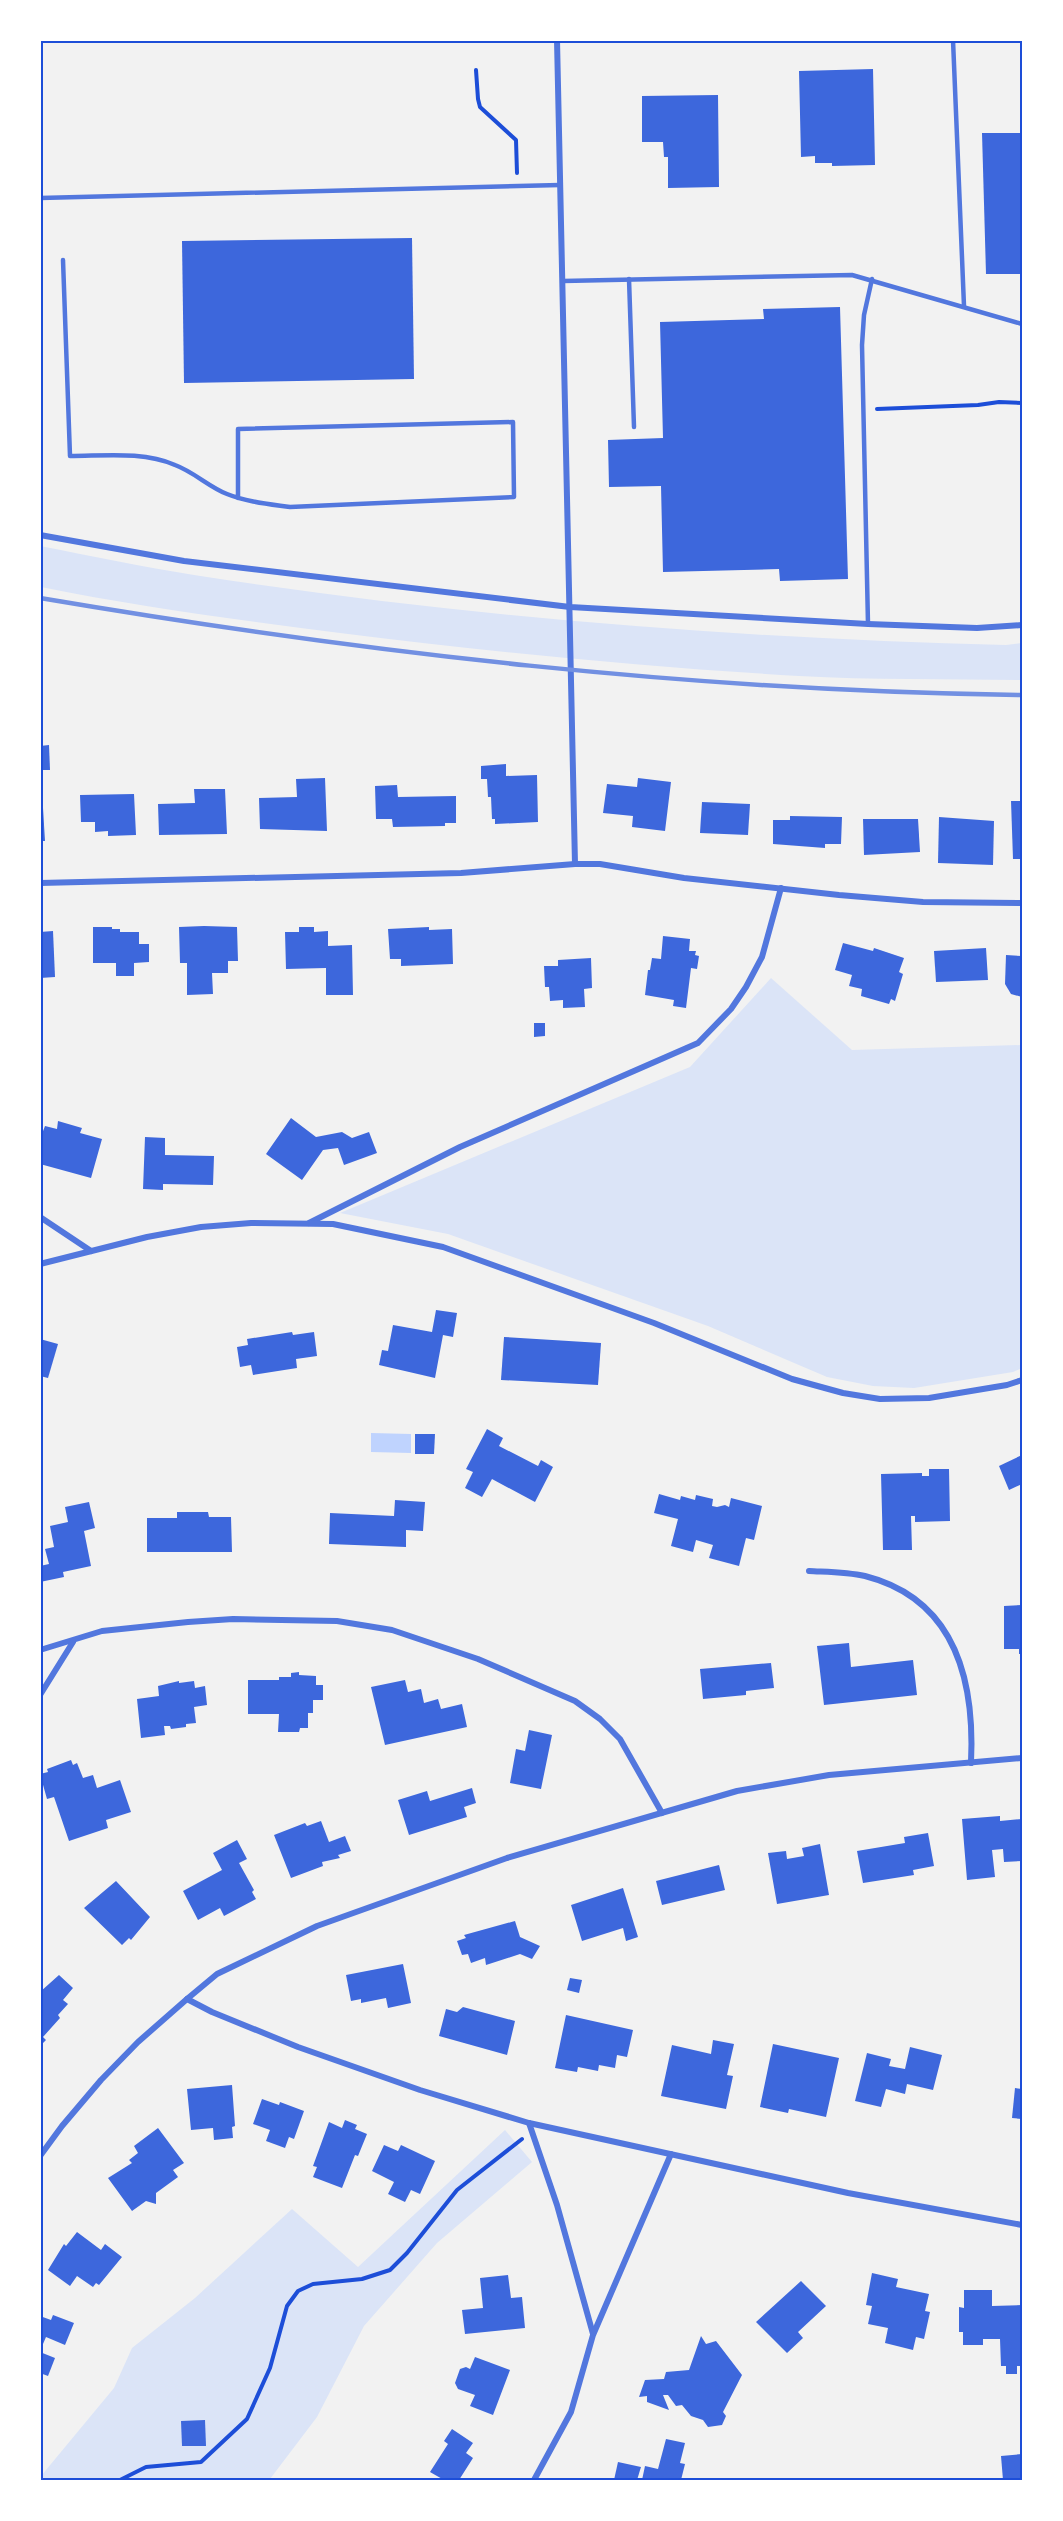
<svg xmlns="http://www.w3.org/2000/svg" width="1063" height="2521" font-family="'Asap Condensed',sans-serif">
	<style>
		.green { fill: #dbe4f7 }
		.water { fill: #bfd3fe }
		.building { fill: #3d67dc }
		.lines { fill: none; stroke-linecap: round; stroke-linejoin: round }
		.path { stroke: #1d4ed8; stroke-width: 4 }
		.service { stroke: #5277de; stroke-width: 4.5 }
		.minor { stroke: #5277de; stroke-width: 6 }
		.rail { stroke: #7290e2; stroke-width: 4.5 }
		.neatline { fill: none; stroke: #1d4ed8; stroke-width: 2 }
	</style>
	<rect width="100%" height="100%" fill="#f2f2f2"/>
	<g class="green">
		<path d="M40 546C92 556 143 567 194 575 463 617 734 638 1006 645L1022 643V680C948 679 873 680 799 676 645 667 493 652 340 633 240 620 139 607 41 587Z"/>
		<path d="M771 978 852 1050 1022 1045V1368L1013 1372 914 1388 873 1386 827 1377 708 1326 448 1234 340 1213 690 1067Z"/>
		<path d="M505 2130 532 2162 437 2243 364 2326 317 2417 270 2479 41 2480V2476L114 2388 132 2348 195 2298 292 2209 358 2267Z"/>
	</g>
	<path class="water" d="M371 1433 411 1434V1453L371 1452Z"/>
	<g class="building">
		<path d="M873 69 875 165 832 166V163H815V156L801 157 799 71Z"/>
		<path d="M718 95 719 187 668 188V157H664L663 142H642V96Z"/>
		<path d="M982 133H1022V274H986Z"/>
		<path d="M412 238 414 379 184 383 182 241Z"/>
		<path d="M840 307 848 579 780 581 779 569 663 572 661 486 609 487 608 440 663 438 660 322 764 319 763 309Z"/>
		<path d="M49 745 50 770H40V746Z"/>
		<path d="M506 764V776L537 775 538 822 495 824V819H492L491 797H488L487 779H481V766Z"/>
		<path d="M325 778 327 831 260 829 259 798 297 797 296 779Z"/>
		<path d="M638 778 671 782 665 831 632 827 633 816 603 813 607 784 637 787Z"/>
		<path d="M397 785 398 797 456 796V823H445V826L393 827 392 819H376L375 786Z"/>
		<path d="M194 789H225L227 834 159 835 158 804 195 803Z"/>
		<path d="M134 794 136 835 108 836V831L95 832V822H81L80 795Z"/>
		<path d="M1011 801H1022V859H1013Z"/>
		<path d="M702 802 750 804 748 835 700 833Z"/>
		<path d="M40 808H43L45 841H40Z"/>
		<path d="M790 816 842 817 841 844H825V848L773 844V820H790Z"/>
		<path d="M939 817 994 821 993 865 938 863Z"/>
		<path d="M863 819H918L920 852 864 855Z"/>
		<path d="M204 926 237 927 238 961H228V973H212L213 994 187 995V963H180L179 927Z"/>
		<path d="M93 927H112V929H120V932H139V944H149V962L134 963V976H116V963H93Z"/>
		<path d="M299 927H314V932L328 931V946L352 945 353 995H326V968L286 969 285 932H299Z"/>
		<path d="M429 927V930L452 929 453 964 401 966V959H390L388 929Z"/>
		<path d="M53 931 55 977 40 978V932Z"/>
		<path d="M663 936 690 939 689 951H696L695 955 699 956 697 969 691 968 686 1008 673 1006 674 1000 645 995 648 970H650L652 958 661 959Z"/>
		<path d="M843 943 873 951 874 948 904 958 899 972 903 974 895 1001 891 999 889 1004 861 996 862 989 849 986 852 975 835 970Z"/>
		<path d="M986 948 988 980 936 982 934 951Z"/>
		<path d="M1006 955 1022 956V997L1011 994 1005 984Z"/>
		<path d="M591 958 592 988 584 989 585 1007 563 1008V1000L550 1001 549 987H545L544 966H558V960Z"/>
		<path d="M534 1023H545V1036L534 1037Z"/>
		<path d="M291 1118 316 1137 342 1132 352 1138 369 1132 377 1153 344 1165 338 1148 323 1150 302 1180 266 1154Z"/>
		<path d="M58 1121 82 1128 80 1133 102 1139 91 1178 40 1164V1139L45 1126 57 1129Z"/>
		<path d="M145 1137 165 1138V1155L214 1156 213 1185 163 1184V1190L143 1189Z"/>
		<path d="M436 1310 457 1313 453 1337 443 1335 435 1378 379 1365 382 1350 388 1351 393 1325 432 1332Z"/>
		<path d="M292 1332 293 1335 314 1332 317 1356 296 1359 297 1368 253 1375 251 1365 240 1367 237 1347 248 1345 247 1339Z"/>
		<path d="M504 1337 601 1343 598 1385 501 1380Z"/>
		<path d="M40 1339 58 1344 48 1378 40 1376Z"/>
		<path d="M487 1429 503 1438 499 1446 538 1466 541 1460 553 1467 535 1502 492 1479 482 1497 465 1488 473 1472 466 1469Z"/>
		<path d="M415 1434H435L434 1454H415Z"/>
		<path d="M1022 1455V1484L1009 1490 999 1466Z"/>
		<path d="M929 1469H949L950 1521 915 1522V1516H911L912 1550H883L881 1474 922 1473V1476H929Z"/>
		<path d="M659 1494 680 1500 681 1496 695 1500 696 1495 713 1499 712 1506 717 1507 725 1505 729 1507 731 1498 762 1506 754 1540 746 1538 739 1566 709 1558 713 1545 696 1540 693 1552 671 1546 678 1519 654 1513Z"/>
		<path d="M395 1500 425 1502 423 1531 406 1530V1547L329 1544 330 1513 394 1516Z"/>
		<path d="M89 1502 95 1528 84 1531 91 1566 63 1572 64 1577 40 1582V1566L49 1564 45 1549 54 1547 50 1526 68 1522 65 1507Z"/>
		<path d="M177 1512H208L209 1517H231L232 1552H147V1518H177Z"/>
		<path d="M1022 1605V1654H1019V1649H1004V1606Z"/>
		<path d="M849 1643 851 1667 913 1660 917 1695 824 1705 817 1646Z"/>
		<path d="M771 1663 774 1688 746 1691V1695L703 1699 700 1669Z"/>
		<path d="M299 1672V1675L316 1676V1685H323V1700H313V1713H308V1728H300L299 1732H278L279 1714H248V1680H279V1677H291V1673Z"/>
		<path d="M405 1680 408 1692 421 1689 424 1703 438 1699 441 1709 462 1704 467 1727 385 1745 371 1687Z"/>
		<path d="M179 1681V1683L194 1681 195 1688 205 1686 207 1705 194 1707 196 1723 186 1724V1727L171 1729 170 1726H164L165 1735 141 1738 137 1699 159 1696 158 1686Z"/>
		<path d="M529 1730 552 1735 541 1789 510 1783 516 1749 525 1751Z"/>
		<path d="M71 1760 73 1765 77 1763 83 1778 93 1775 97 1788 120 1780 131 1812 106 1820 108 1828 69 1841 54 1797 47 1799 40 1774 48 1772 47 1769Z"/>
		<path d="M472 1788 476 1803 464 1807 467 1817 409 1835 398 1800 427 1791 430 1801Z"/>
		<path d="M1000 1816V1821L1022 1819V1861L1004 1862 1003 1849 992 1850 995 1877 967 1880 962 1819Z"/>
		<path d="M321 1821 329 1842 345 1836 351 1851 338 1855 340 1858 322 1862 323 1866 291 1878 274 1835 305 1823 307 1826Z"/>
		<path d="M928 1833 934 1866 913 1870 914 1875 863 1883 857 1851 905 1843 904 1837Z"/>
		<path d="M237 1840 247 1859 239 1863 254 1890 252 1892 256 1899 224 1916 220 1908 198 1920 183 1891 222 1870 213 1853Z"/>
		<path d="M820 1844 829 1895 777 1904 768 1853 786 1851 787 1859 804 1856 802 1848Z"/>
		<path d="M719 1865 725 1890 662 1905 656 1881Z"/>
		<path d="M116 1881 150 1917 131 1940 129 1938 122 1945 84 1908Z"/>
		<path d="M623 1888 638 1937 626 1941 623 1928 582 1941 571 1905Z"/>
		<path d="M515 1921 520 1937 540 1946 532 1959 520 1954 486 1965 485 1958 471 1963 468 1954 462 1955 457 1941 466 1938 464 1935Z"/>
		<path d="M403 1964 411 2003 388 2008 386 1998 361 2003V1999L351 2001 346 1975Z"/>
		<path d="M59 1975 73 1988 63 2000 68 2004 58 2015 60 2018 43 2037 46 2040 40 2046V1992Z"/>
		<path d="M570 1978 582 1980 579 1993 567 1990Z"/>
		<path d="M463 2007 515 2021 507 2055 439 2036 446 2009 457 2012Z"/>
		<path d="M566 2015 633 2030 627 2057 617 2055 615 2068 599 2065 598 2071 578 2067 577 2072 555 2068Z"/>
		<path d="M713 2040 734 2044 727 2075 733 2076 726 2109 661 2096 672 2045 711 2054Z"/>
		<path d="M773 2044 839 2058 826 2117 789 2109 788 2113 760 2107Z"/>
		<path d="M910 2047 942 2055 933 2090 907 2084 905 2094 886 2089 881 2107 855 2101 867 2053 891 2059 889 2066 905 2069Z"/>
		<path d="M232 2085 235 2126 232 2127 233 2138 214 2140 213 2128 191 2130 187 2089Z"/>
		<path d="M1015 2088 1022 2089V2119L1012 2118Z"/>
		<path d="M262 2099 279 2105 280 2102 304 2111 294 2139 289 2137 285 2148 266 2141 270 2130 253 2124Z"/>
		<path d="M345 2120 357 2125 355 2129 367 2134 358 2156 355 2155 342 2188 313 2177 317 2167 313 2166 329 2122 342 2128Z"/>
		<path d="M158 2128 184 2163 173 2170 178 2177 156 2193V2204L146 2201 132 2211 108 2178 132 2163 129 2160 138 2153 134 2146Z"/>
		<path d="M384 2145 398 2151 401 2145 435 2161 420 2194 411 2190 405 2202 388 2194 394 2182 372 2171Z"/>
		<path d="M77 2232 101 2250 105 2244 122 2257 99 2285 96 2283 93 2287 77 2276 70 2286 48 2270 64 2244 66 2246Z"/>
		<path d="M872 2273 898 2279 896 2287 929 2294 925 2311 930 2312 924 2339 916 2337 913 2350 885 2343 888 2328 868 2324 872 2306 866 2305Z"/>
		<path d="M508 2275 511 2298 522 2297 525 2328 465 2334 462 2310 483 2308 480 2278Z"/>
		<path d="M801 2281 826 2306 798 2332 803 2338 787 2353 756 2322Z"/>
		<path d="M964 2290H992V2306L1022 2305V2366H1017V2374H1006V2366H1001L1000 2339H983V2345H963V2332H959V2307L964 2308Z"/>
		<path d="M53 2315 74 2323 65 2345 46 2337 40 2351V2316L51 2320Z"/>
		<path d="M701 2336 706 2344 716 2341 742 2375 723 2412 726 2416 722 2425 708 2427 703 2420 691 2416 682 2405 676 2406 668 2395H663L669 2410 647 2402V2396L639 2397 645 2380 664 2379 666 2372 689 2370Z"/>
		<path d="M40 2352 55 2358 48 2376 40 2373Z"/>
		<path d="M475 2357 510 2370 493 2415 470 2406 475 2395 458 2389 455 2383 460 2369 466 2367 470 2369Z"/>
		<path d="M205 2420 206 2446H182L181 2421Z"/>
		<path d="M452 2429 473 2443 466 2453 473 2458 459 2480H444L430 2472 448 2444 444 2441Z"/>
		<path d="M666 2439 685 2443 680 2463 685 2464 681 2480H642L645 2466 658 2469Z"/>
		<path d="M1022 2454V2480H1003L1001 2456Z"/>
		<path d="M618 2462 641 2467 637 2480H614Z"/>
	</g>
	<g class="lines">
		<g class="path">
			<path d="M476 70 478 99 480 107 516 140 517 173"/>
			<path d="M877 409 978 405 999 402 1022 403"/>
			<path d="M120 2480 146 2467 201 2462 247 2419 270 2368 287 2306 298 2291 313 2284 362 2279 390 2270 407 2253 457 2190 522 2139"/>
		</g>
		<g class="service">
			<path d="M953 40 964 306"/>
			<path d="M40 198 560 185"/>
			<path d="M63 260 70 456C104 456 143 451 175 465 194 472 209 487 227 494 247 502 269 504 290 507L514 497 513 422 238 429V498"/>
			<path d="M629 279 634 427"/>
			<path d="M563 281 852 275 1022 324"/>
			<path d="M868 624 862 345 864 315 872 279"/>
		</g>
		<g class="minor">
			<path d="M557 40 575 864"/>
			<path d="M40 535 184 561 570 607 868 624 977 628 1022 625"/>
			<path d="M40 883 461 873 575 864H600L684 878 839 895 923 902 1022 903"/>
			<path d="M40 1217 91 1251"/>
			<path d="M309 1223 460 1147 698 1043 731 1009 746 987 762 957 781 888"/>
			<path d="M40 1264 147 1237 201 1227 251 1223 333 1224 443 1247 654 1323 792 1379 843 1393 880 1399 929 1398 1007 1385 1022 1380"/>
			<path d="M809 1571C827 1572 847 1572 865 1576 955 1599 975 1680 971 1763"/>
			<path d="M40 1650 102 1631 188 1622 233 1619 337 1621 392 1630 478 1659 575 1701 600 1719 620 1739 662 1813"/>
			<path d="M40 1695 73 1642"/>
			<path d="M187 1999 212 2012 298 2047 420 2090 529 2123 848 2193 1022 2225"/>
			<path d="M529 2123 557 2205 593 2334"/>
			<path d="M40 2156 62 2126 101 2080 138 2042 187 1999 217 1974 317 1926 507 1858 737 1791 829 1775 1022 1758"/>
			<path d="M534 2480 571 2412 593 2335 671 2154"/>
		</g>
		<path class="rail" d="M40 598C365 653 693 691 1022 695"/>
	</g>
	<rect width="1063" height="2521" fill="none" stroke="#ffffff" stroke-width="84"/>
	<rect x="42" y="42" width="979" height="2437" class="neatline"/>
</svg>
